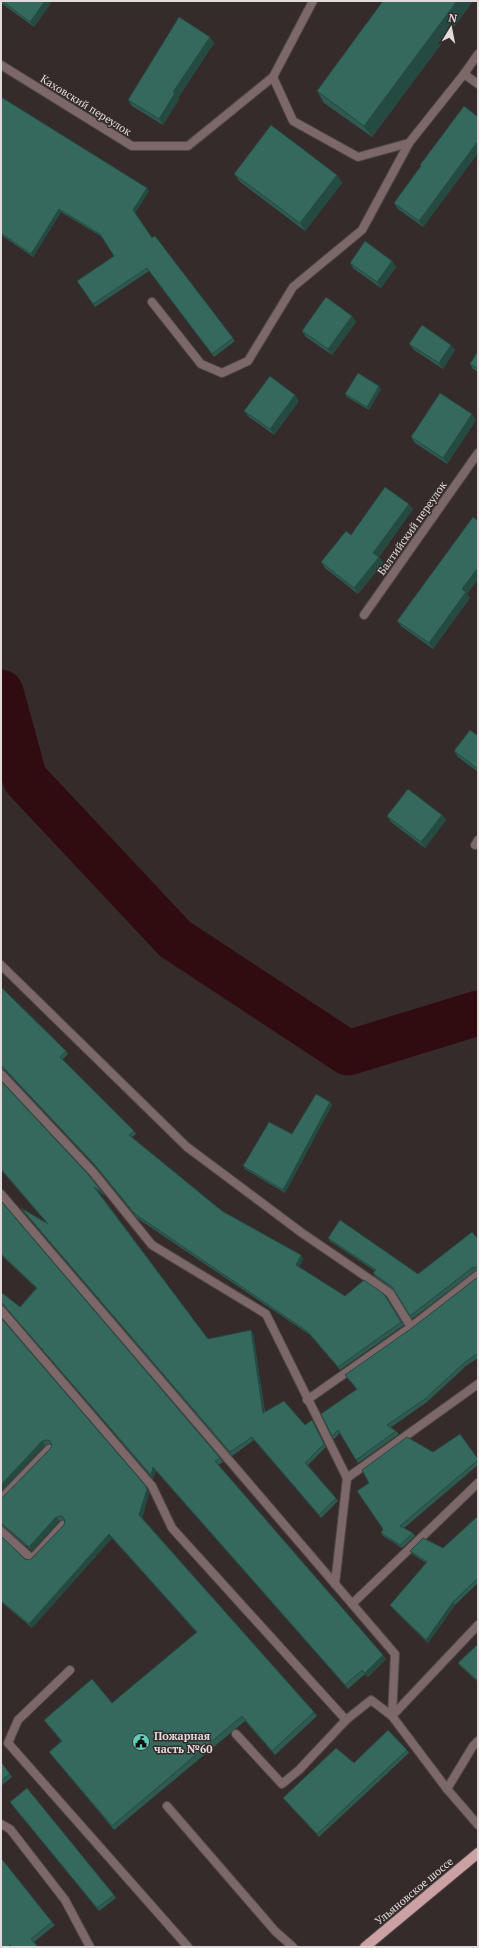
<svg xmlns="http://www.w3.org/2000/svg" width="479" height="1948" font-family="'PT Serif',serif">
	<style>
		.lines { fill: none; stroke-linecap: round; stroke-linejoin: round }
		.river { stroke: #300c11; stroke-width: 45 }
		.lane-casing { stroke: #514747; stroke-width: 10 }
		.street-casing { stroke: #514747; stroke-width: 10 }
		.primary-casing { stroke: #514747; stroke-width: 12 }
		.lane { stroke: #7d6869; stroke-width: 8 }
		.street { stroke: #7d6869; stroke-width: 8 }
		.primary { stroke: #cba1a3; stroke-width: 10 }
		.wall { fill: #2e5a51 }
		.shaded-wall { fill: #254a42 }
		.building { fill: #35695e; stroke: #254a42 }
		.labels { text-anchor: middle; stroke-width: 3; stroke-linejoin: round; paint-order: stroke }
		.street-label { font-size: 11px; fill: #e1dbdb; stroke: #352b2b }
		.poi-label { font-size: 11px; font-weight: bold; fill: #e1dbdb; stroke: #352b2b; text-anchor: start }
	</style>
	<rect width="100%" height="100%" fill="#352b2b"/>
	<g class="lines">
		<path class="river" d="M1 692 25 779 175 939 348 1053 478 1013"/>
		<g class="lane-casing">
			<g id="lane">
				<path d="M464 74 478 54"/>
				<path d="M152 302 201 364 222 373 248 361 293 287 362 230 409 143"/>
				<path d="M1 965 187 1147 302 1233 390 1293 411 1327 307 1400"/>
				<path d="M1 1074 93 1172 152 1245 266 1314 347 1478 335 1584"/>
				<path d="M1 1194 395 1654 392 1716 447 1789 478 1825"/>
				<path d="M1 1310 152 1486 172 1528 346 1720 371 1700 392 1716 478 1625"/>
				<path d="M411 1327 478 1275"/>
				<path d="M347 1478 478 1384"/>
				<path d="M1 1499 49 1449"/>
				<path d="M1 1531 32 1559 63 1525"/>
				<path d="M352 1604 478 1483"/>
				<path d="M70 1670 18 1720 8 1743 188 1947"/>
				<path d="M236 1734 282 1784 299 1770 346 1720"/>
				<path d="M447 1789 473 1746 478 1741"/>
				<path d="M167 1806 275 1931 293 1947"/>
				<path d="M1 1824 10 1829 65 1900 90 1947"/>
			</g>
		</g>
		<g class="street-casing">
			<g id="street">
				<path d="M1 65 132 146H188L273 77 313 1"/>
				<path d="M273 77 293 121 358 157 409 143 464 74 478 84"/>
				<path d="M364 615 478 453"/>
				<path d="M475 845 478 840"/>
			</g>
		</g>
		<g class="primary-casing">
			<path id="primary" d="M365 1947 478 1853"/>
		</g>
		<use href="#lane" class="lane"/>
		<use href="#street" class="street"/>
		<use href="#primary" class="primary"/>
	</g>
	<g class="wall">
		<path d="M1 1H49L51 3 34 27 1 3Z"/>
		<path d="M383 1H473L372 137 324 103 317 91Z"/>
		<path d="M210 37 214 43 178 98 179 99 163 125 132 106 128 100Z"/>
		<path d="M1 97 149 191 135 213 152 238 155 236 235 341 214 357 149 271 95 307 77 281 114 256 102 237 61 212 33 257 1 235Z"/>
		<path d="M478 117V153L423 227 398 209 394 203 421 166 420 165Z"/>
		<path d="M234 174 337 175 342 183 305 231 240 182Z"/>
		<path d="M392 261 396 267 381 288 354 269 350 263Z"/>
		<path d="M352 316 356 322 332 355 306 337 302 331Z"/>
		<path d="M409 344 455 350 443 369 414 350Z"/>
		<path d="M478 351V372L473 369 470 364Z"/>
		<path d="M381 389 369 410 347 397 345 394Z"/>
		<path d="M299 401 274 435 249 417 244 411Z"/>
		<path d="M476 420 447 464 415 443 411 437Z"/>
		<path d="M413 509 379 557 383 563 358 594 325 568 321 562 351 535Z"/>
		<path d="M467 594 470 598 433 649 401 626 397 621Z"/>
		<path d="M478 736V772L458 757 454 751Z"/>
		<path d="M442 815 446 820 425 848 391 822 387 816Z"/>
		<path d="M1 987 66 1051 68 1054 62 1060 134 1131 136 1134 132 1137 222 1211 301 1255 303 1259 299 1267 345 1296 384 1294 404 1325 340 1370 310 1335 137 1218 97 1168 5 1070 1 1069Z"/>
		<path d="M1 1081 103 1193 105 1196 97 1190 208 1339 253 1333 265 1412 305 1425 312 1420 326 1447 308 1465 338 1501 321 1518 254 1440 232 1456 23 1211 21 1208 47 1223 1 1170Z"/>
		<path d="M330 1102 332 1105 285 1193 245 1169 243 1166 292 1134Z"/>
		<path d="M1 1201 220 1458 223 1462 218 1465 386 1659 368 1677 365 1674 348 1689 156 1471 153 1479 5 1306 2 1305H1V1292L20 1307 36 1288 1 1255Z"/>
		<path d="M328 1238 418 1274 478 1239V1270L475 1271 412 1319 394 1290 375 1276 373 1273 375 1271 330 1241Z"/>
		<path d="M478 1277V1358L466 1366 427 1402 390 1428 396 1431 399 1434 358 1463 340 1433 334 1439 332 1436 357 1389 345 1375 412 1328Z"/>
		<path d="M1 1318 147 1489 149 1493 142 1518 314 1712 317 1716 275 1755 245 1721 114 1830 49 1752 61 1741 44 1720 112 1703 197 1633 112 1538 32 1628 1 1602V1536L25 1559 30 1560 64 1525 65 1521V1520L59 1521 32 1551 4 1527 1 1526V1499L50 1449 52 1446 51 1444H50L45 1445 1 1492Z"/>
		<path d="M433 1452 478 1459V1465L404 1528 413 1533 415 1536 402 1548 383 1536 381 1533Z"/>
		<path d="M478 1516V1583L455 1605 428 1643 392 1608 390 1605 426 1563 412 1554 410 1551 443 1548Z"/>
		<path d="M478 1644V1682L460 1666 458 1663Z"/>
		<path d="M407 1750 409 1753 319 1837 283 1798 354 1763Z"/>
		<path d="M1 1762 12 1777 1 1786Z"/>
		<path d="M12 1805 114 1895 116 1898 99 1911Z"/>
		<path d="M52 1922 55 1925 34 1942 38 1947H1Z"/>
	</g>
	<g class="shaded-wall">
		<path d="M45 1H49L51 3 34 27 30 22Z"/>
		<path d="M457 1H473L372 137 364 126Z"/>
		<path d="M210 37 214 43 178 98 179 99 163 125 159 119 173 92Z"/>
		<path d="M478 141V153L423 227 419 221Z"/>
		<path d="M337 175 342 183 305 231 300 223Z"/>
		<path d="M147 188 149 191 135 213 133 210Z"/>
		<path d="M59 209 61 212 33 257 31 254Z"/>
		<path d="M392 261 396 267 381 288 377 282Z"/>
		<path d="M352 316 356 322 332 355 328 349Z"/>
		<path d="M451 345 455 350 443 369 439 363Z"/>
		<path d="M379 386 381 389 369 410 367 407Z"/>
		<path d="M295 395 299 401 274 435 270 429Z"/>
		<path d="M472 414 476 420 447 464 443 458Z"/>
		<path d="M409 504 413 509 377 559 373 553Z"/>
		<path d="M379 557 383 563 358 594 354 588Z"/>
		<path d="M478 568V580L467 594 470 598 433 649 429 643 462 589Z"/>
		<path d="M442 815 446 820 425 848 421 842Z"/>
		<path d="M330 1102 332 1105 285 1193 283 1190Z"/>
		<path d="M301 1255 303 1259 298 1268 296 1265Z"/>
		<path d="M251 1330 253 1333 265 1416 263 1413Z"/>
		<path d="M312 1420 314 1423 326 1447 324 1444Z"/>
		<path d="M42 1441 45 1445 1 1492V1485Z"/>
		<path d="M153 1467 156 1471 153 1479 151 1475Z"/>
		<path d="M145 1485 149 1493 142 1519 139 1515Z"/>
		<path d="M56 1517 59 1521 32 1551 29 1547Z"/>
		<path d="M109 1534 112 1538 32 1628 29 1624Z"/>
		<path d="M453 1602 455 1605 428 1643 426 1640Z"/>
		<path d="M383 1655 386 1659 368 1677 365 1673Z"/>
	</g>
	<g class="building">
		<path d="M2 1H45L30 22Z"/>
		<path d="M383 1H457L364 126 317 91Z"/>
		<path d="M179 17 210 37 173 92 175 93 159 119 128 100Z"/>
		<path d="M1 97 147 188 133 210 152 238 155 236 233 338 212 354 147 268 93 304 77 281 114 256 100 234 59 209 31 254 1 233Z"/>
		<path d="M464 106 478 117V141L419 221 394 203 421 166 420 165Z"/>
		<path d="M271 125 337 175 300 223 234 174Z"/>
		<path d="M365 241 392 261 377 282 350 263Z"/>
		<path d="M326 297 352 316 328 349 302 331Z"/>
		<path d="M422 325 451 345 439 363 409 344Z"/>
		<path d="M478 351V369L470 364Z"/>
		<path d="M358 373 379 386 367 407 345 394Z"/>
		<path d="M270 376 295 395 270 429 244 411Z"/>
		<path d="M440 393 472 414 443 458 411 437Z"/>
		<path d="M385 487 409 504 373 553 379 557 354 588 321 562 346 531 351 535Z"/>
		<path d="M473 517 478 521V568L462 589 466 592 429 643 397 621Z"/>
		<path d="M470 730 478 736V769L454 751Z"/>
		<path d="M408 789 442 815 421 842 387 816Z"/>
		<path d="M1 987 66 1051 60 1057 134 1131 129 1135 222 1211 301 1255 296 1265 345 1296 364 1280 384 1294 401 1322 338 1367 308 1332 135 1214 95 1165 3 1067H1Z"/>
		<path d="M1 1081 87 1173 103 1193 94 1187 208 1339 251 1330 263 1413 284 1401 305 1425 312 1420 324 1444 305 1463 336 1498 319 1515 252 1437 230 1452 21 1208 48 1224 1 1169Z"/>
		<path d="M316 1094 330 1102 283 1190 243 1166 269 1122 292 1134Z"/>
		<path d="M1 1201 220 1458 215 1461 383 1655 365 1673 362 1670 345 1685 153 1467 151 1475 1 1302V1292L20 1307 37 1288 1 1254Z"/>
		<path d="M340 1220 418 1274 472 1232 478 1239V1267L472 1268 410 1316 392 1287 373 1273 376 1270 328 1238Z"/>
		<path d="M478 1277V1353L464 1363 425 1399 387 1425 396 1431 356 1460 338 1430 332 1436 321 1414 357 1389 345 1375 412 1328Z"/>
		<path d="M1 1318 145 1485 147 1489 139 1515 314 1712 272 1751 242 1716 112 1826 49 1752 62 1741 44 1720 92 1679 112 1703 197 1632 109 1534 29 1624 1 1601V1536L25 1559 30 1560 64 1525 65 1520 62 1516 56 1517 29 1547 1 1523V1499L50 1449 52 1446 50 1441 47 1440 42 1441 1 1485Z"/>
		<path d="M460 1434 478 1459V1460L400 1526 413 1533 400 1545 381 1533 383 1529 357 1491 369 1483 362 1470 407 1437 433 1452Z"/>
		<path d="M478 1516V1578L453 1602 426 1640 390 1605 427 1562 410 1551 423 1538 443 1548Z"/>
		<path d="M478 1644V1681L458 1663Z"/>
		<path d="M388 1730 407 1750 317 1834 283 1798 336 1748 354 1763Z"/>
		<path d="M1 1762 10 1774 1 1781Z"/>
		<path d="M27 1788 114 1895 97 1908 10 1802Z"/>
		<path d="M1 1858 52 1922 31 1939 38 1947H12L10 1945 8 1947H1Z"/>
	</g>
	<defs>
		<g id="civic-disc" transform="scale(0.9)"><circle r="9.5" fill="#5eceb8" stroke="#352b2b"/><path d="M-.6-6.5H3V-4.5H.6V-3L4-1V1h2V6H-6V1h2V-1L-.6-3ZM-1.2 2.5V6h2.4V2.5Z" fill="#111"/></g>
	</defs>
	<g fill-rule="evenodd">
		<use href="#civic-disc" x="141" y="1742"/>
	</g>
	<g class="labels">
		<g class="street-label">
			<text transform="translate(86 105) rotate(32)" y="4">Каховский переулок</text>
			<text transform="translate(412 528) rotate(-55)" y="4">Балтийский переулок</text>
			<text transform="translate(414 1891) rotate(-40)" y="4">Ульяновское шоссе</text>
		</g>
		<g class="poi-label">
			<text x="154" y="1740">Пожарная<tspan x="154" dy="13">часть №60</tspan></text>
		</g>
	</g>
	<rect width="479" height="1948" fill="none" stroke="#e1dbdb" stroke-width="4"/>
	<g transform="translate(451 28) rotate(10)" stroke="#352b2b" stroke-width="3" paint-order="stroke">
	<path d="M0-3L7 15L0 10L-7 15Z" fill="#e1dbdb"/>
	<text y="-6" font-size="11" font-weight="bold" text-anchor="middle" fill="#e1dbdb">N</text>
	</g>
</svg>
